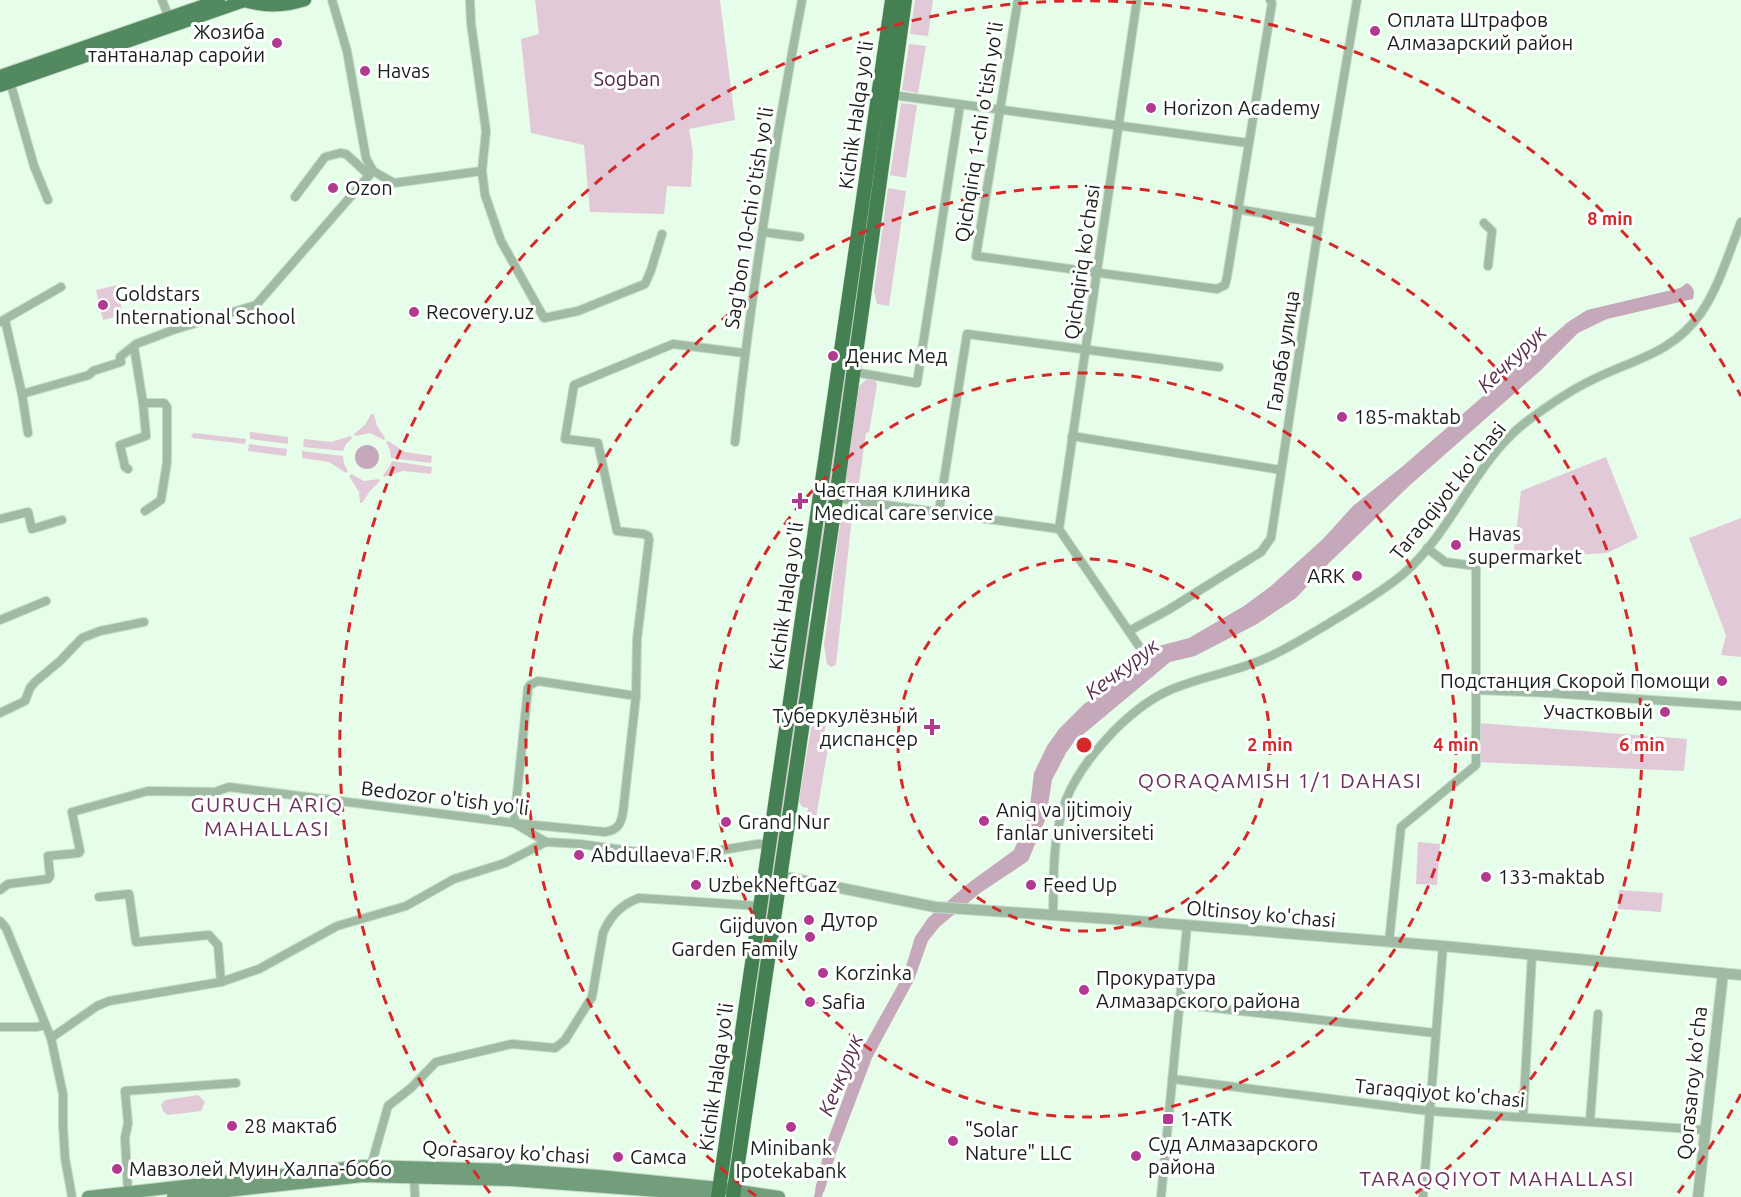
<svg xmlns="http://www.w3.org/2000/svg" width="1741" height="1197" font-family="Ubuntu,sans-serif">
	<style>
		.green { fill: #e2c9d8 }
		.water { fill: #c5a8ba }
		.lines { fill: none; stroke-linecap: round; stroke-linejoin: round }
		.canal { stroke: #c5a8ba; stroke-width: 8 }
		.minor-casing { stroke: #c5dac8; stroke-width: 10 }
		.tertiary-casing { stroke: #c5dac8; stroke-width: 12 }
		.secondary-casing { stroke: #c5dac8; stroke-width: 14 }
		.primary-casing { stroke: #c5dac8; stroke-width: 14 }
		.trunk-casing { stroke: #c5dac8; stroke-width: 15 }
		.minor { stroke: #9fbba3; stroke-width: 8 }
		.tertiary { stroke: #9fbba3; stroke-width: 10 }
		.secondary { stroke: #739e7c; stroke-width: 12 }
		.primary { stroke: #53895f; stroke-width: 12 }
		.trunk { stroke: #448052; stroke-width: 14 }
		.ring { fill: none; stroke: #d62828; stroke-width: 3; stroke-dasharray: 10 8 }
		.poi-dot { fill: #b13a90; stroke: #fff; stroke-width: 2 }
		.labels { text-anchor: middle; stroke-width: 6; stroke-linejoin: round; paint-order: stroke }
		.poi-label { font-size: 20px; fill: #182019; stroke: #fff; text-anchor: start }
		.park-label { font-size: 20px; fill: #512944; stroke: #fff }
		.street-label { font-size: 20px; fill: #182019; stroke: #fff }
		.water-label { font-size: 21px; font-style: italic; fill: #582f4b; stroke: #fff }
		.neighbourhood-label { font-size: 21px; letter-spacing: 1.5px; fill: #6d325b; stroke: #fff }
		.centre { fill: #d62828; stroke: #fff; stroke-width: 3 }
		.ring-label { font-size: 18px; text-anchor: middle; font-weight: bold; fill: #d62828; stroke: #fff; stroke-width: 6; stroke-linejoin: round; paint-order: stroke }
	</style>
	<rect width="100%" height="100%" fill="#e6fde9"/>
	<g class="green">
		<path d="M535 0H720L735 120 689 129 693 152 691 187 667 186 664 214 590 212 584 145 531 133 521 39 539 34Z"/>
		<path d="M915 0H933L928 36 910 34Z"/>
		<path d="M909 44 926 46 918 93 902 90Z"/>
		<path d="M901 103 917 105 906 178 890 175Z"/>
		<path d="M888 188 906 191 889 306 877 304 874 291Z"/>
		<path d="M867 199 872 200 815 604 810 603Z"/>
		<path d="M117 285 123 315 103 320 96 290Z"/>
		<path d="M867 379 875 380 877 385 869 432 866 433 858 490H852L846 479 859 386Z"/>
		<path d="M371 414H374L377 426 385 438 384 440 370 433 356 436 354 434 365 425Z"/>
		<path d="M250 432 288 437V444L250 439Z"/>
		<path d="M194 433 246 439 245 444 193 438 191 435Z"/>
		<path d="M351 436 352 438 346 444 343 451 303 447 304 439 331 442Z"/>
		<path d="M388 441 405 452 432 456 431 463 391 458 390 450 386 442Z"/>
		<path d="M249 444 287 449 286 456 248 451Z"/>
		<path d="M302 451 343 456 344 464 348 471 346 473 329 462 302 458Z"/>
		<path d="M1606 457 1638 538 1607 553 1513 559 1521 491Z"/>
		<path d="M392 461 432 467 431 474 403 471 384 477 383 475 388 469Z"/>
		<path d="M351 474 364 481 379 479 380 481 370 491 362 503H360L359 492 349 476Z"/>
		<path d="M850 507H853L836 665 831 667 827 664 824 645 841 517Z"/>
		<path d="M1741 518V657L1721 655 1726 635 1689 538Z"/>
		<path d="M808 620 812 621 759 979 754 977Z"/>
		<path d="M819 722 826 723 824 735 830 736 814 829 805 828 808 808 802 807 799 801 811 728Z"/>
		<path d="M1478 723 1687 739 1684 771 1476 762Z"/>
		<path d="M1418 842 1440 844 1437 885 1416 884Z"/>
		<path d="M1619 890 1663 893 1661 912 1618 909Z"/>
		<path d="M198 1095 205 1102 201 1111 168 1115 163 1111 161 1105 165 1100Z"/>
	</g>
	<g class="water">
		<path d="M1687 283C1694 287 1695 291 1693 299L1607 319 1578 333 1540 371 1409 486 1328 564 1296 598 1257 624 1195 656 1170 662 1074 742 1066 753 1052 780 1046 818 1028 861 980 893 939 927 928 941 914 980 872 1058 836 1153 824 1192 815 1190 825 1147 860 1053 903 976 915 937 928 918 970 882 1014 850 1029 814 1034 773 1047 746 1059 729 1084 704 1118 682 1159 646 1189 638 1244 606 1271 586 1323 539 1353 506 1403 466 1568 322 1587 310 1680 288Z"/>
		<circle cx="367" cy="457" r="12"/>
	</g>
	<g class="lines">
		<path class="canal" d="M818 1197 822 1180"/>
		<g class="minor-casing">
			<g id="minor">
				<path d="M162 0 169 18"/>
				<path d="M332 0 347 51 366 158 373 171 394 183 482 171"/>
				<path d="M470 0 471 23 486 131 482 171 485 195 501 241 544 318 578 311 645 284 651 270 662 234"/>
				<path d="M1018 0 976 256 1217 289 1225 285 1227 277 1272 3 1270 0"/>
				<path d="M9 78 34 166 48 200"/>
				<path d="M892 95 1248 143"/>
				<path d="M295 197 325 157 340 153 346 154 369 175"/>
				<path d="M1237 209 1319 223"/>
				<path d="M1484 223 1492 231 1488 266"/>
				<path d="M763 232 800 237"/>
				<path d="M5 320 22 394 28 433"/>
				<path d="M0 322 61 287"/>
				<path d="M134 347 143 403H164L167 407V462L161 500 145 511"/>
				<path d="M854 372 917 383 960 105"/>
				<path d="M22 394 89 375 93 371 121 362 120 357 136 344 173 330 256 305 373 171"/>
				<path d="M1072 436 1281 470"/>
				<path d="M735 442C751 294 774 146 802 0"/>
				<path d="M128 469 125 467 120 445 146 436 143 403"/>
				<path d="M836 498 1059 529 1143 652"/>
				<path d="M939 511 967 334 1219 367"/>
				<path d="M0 519 28 512 32 529 62 520"/>
				<path d="M1059 529 1137 0"/>
				<path d="M0 620 46 601"/>
				<path d="M1129 631 1168 610 1261 552 1271 538 1319 223 1357 0"/>
				<path d="M1477 690 1549 693 1741 706"/>
				<path d="M0 713 25 701 30 688 35 682 60 661 82 638 100 631 144 622"/>
				<path d="M546 842 514 823 528 688 530 685 538 681 636 696"/>
				<path d="M0 890 8 884 48 879 50 876 48 856 79 853 80 851 72 812 148 791 215 792 229 787 514 823 605 832C618 830 621 824 623 812L636 696 637 639 649 540 648 536 644 534 617 531 598 443 565 439 574 385 673 344 744 353"/>
				<path d="M99 897 129 894 136 942 209 935 218 945 221 982"/>
				<path d="M1053 916C1054 881 1052 846 1062 812 1074 767 1127 709 1170 690 1200 677 1234 672 1264 659 1286 650 1307 636 1328 624 1352 609 1379 594 1402 575 1453 532 1473 463 1526 422 1546 407 1569 391 1592 380 1634 359 1672 354 1701 313 1719 287 1729 252 1741 222"/>
				<path d="M0 921 6 928 51 1038 63 1094V1125L65 1158 72 1197"/>
				<path d="M1389 942 1401 827 1476 765V566L1445 562 1427 548"/>
				<path d="M1179 1004 1435 1033"/>
				<path d="M0 1027H37L45 1025"/>
				<path d="M51 1038 97 1006 109 1001 221 982 259 969 337 926 406 906 454 879 505 863 546 842 580 844 667 856 698 854 758 844 769 845"/>
				<path d="M1172 1079 1429 1111 1705 1130"/>
				<path d="M1523 1117 1532 955"/>
				<path d="M1590 1121 1598 1014"/>
				<path d="M371 1166 388 1106 411 1088 436 1062 512 1044 555 1048 565 1040 592 997 603 933C610 916 622 904 639 898L760 906"/>
				<path d="M414 1177 415 1197"/>
				<path d="M128 1192 125 1138 128 1123 125 1091 236 1083"/>
				<path d="M1161 1197 1187 926"/>
				<path d="M1423 1197 1443 946"/>
			</g>
		</g>
		<g class="tertiary-casing">
			<g id="tertiary">
				<path d="M781 876 935 907 1111 919 1443 946 1741 975"/>
				<path d="M1698 1197 1723 973"/>
			</g>
		</g>
		<g class="secondary-casing">
			<g id="secondary">
				<path d="M88 1197 363 1166 512 1170 598 1176 719 1188 779 1197"/>
				<path d="M173 1197 363 1176 511 1180 713 1195"/>
			</g>
		</g>
		<g class="primary-casing">
			<g id="primary">
				<path d="M244 1C266 7 283 7 305 0"/>
				<path d="M0 76 219 0"/>
				<path d="M0 86 247 0"/>
			</g>
		</g>
		<g class="trunk-casing">
			<g id="trunk">
				<path d="M718 1197 892 0"/>
				<path d="M733 1197 836 498 905 0"/>
			</g>
		</g>
		<use href="#minor" class="minor"/>
		<use href="#tertiary" class="tertiary"/>
		<use href="#secondary" class="secondary"/>
		<use href="#primary" class="primary"/>
		<use href="#trunk" class="trunk"/>
	</g>
	<g class="ring">
		<circle cx="1084" cy="745" r="186"/>
		<circle cx="1084" cy="745" r="372"/>
		<path d="M756 1196A558 558 0 1 1 1412 1196"/>
		<path d="M1741 1094A744 744 0 0 1 1678 1193M490 1193A744 744 0 1 1 1741 396"/>
	</g>
	<g class="poi-dot">
		<circle cx="1375" cy="31" r="6"/>
		<circle cx="277" cy="43" r="6"/>
		<circle cx="365" cy="71" r="6"/>
		<circle cx="1151" cy="108" r="6"/>
		<circle cx="333" cy="188" r="6"/>
		<circle cx="103" cy="305" r="6"/>
		<circle cx="414" cy="312" r="6"/>
		<circle cx="833" cy="356" r="6"/>
		<circle cx="1342" cy="417" r="6"/>
		<path d="M797 492h6v6h6v6h-6v6h-6v-6h-6v-6h6z"/>
		<circle cx="1456" cy="545" r="6"/>
		<circle cx="1357" cy="576" r="6"/>
		<circle cx="1722" cy="681" r="6"/>
		<circle cx="1665" cy="712" r="6"/>
		<path d="M929 718h6v6h6v6h-6v6h-6v-6h-6v-6h6z"/>
		<circle cx="984" cy="821" r="6"/>
		<circle cx="726" cy="822" r="6"/>
		<circle cx="579" cy="855" r="6"/>
		<circle cx="1486" cy="877" r="6"/>
		<circle cx="696" cy="885" r="6"/>
		<circle cx="1031" cy="885" r="6"/>
		<circle cx="809" cy="920" r="6"/>
		<circle cx="810" cy="937" r="6"/>
		<circle cx="823" cy="973" r="6"/>
		<circle cx="1084" cy="990" r="6"/>
		<circle cx="810" cy="1002" r="6"/>
		<rect x="1162" y="1113" width="12" height="12" rx="3"/>
		<circle cx="232" cy="1126" r="6"/>
		<circle cx="791" cy="1127" r="6"/>
		<circle cx="953" cy="1141" r="6"/>
		<circle cx="1136" cy="1156" r="6"/>
		<circle cx="618" cy="1157" r="6"/>
		<circle cx="117" cy="1169" r="6"/>
	</g>
	<g class="labels">
		<g class="poi-label">
			<text x="1387" y="27">Оплата Штрафов<tspan x="1387" dy="23">Aлмазарский район</tspan></text>
			<text x="265" y="39" text-anchor="end">Жозиба<tspan x="265" dy="23">тантаналар саройи</tspan></text>
			<text x="377" y="78">Havas</text>
			<text x="1163" y="115">Horizon Academy</text>
			<text x="345" y="195">Ozon</text>
			<text x="115" y="301">Goldstars<tspan x="115" dy="23">International School</tspan></text>
			<text x="426" y="319">Recovery.uz</text>
			<text x="845" y="363">Денис Мед</text>
			<text x="1354" y="424">185-maktab</text>
			<text x="814" y="497">Частная клиника<tspan x="814" dy="23">Medical care service</tspan></text>
			<text x="1468" y="541">Havas<tspan x="1468" dy="23">supermarket</tspan></text>
			<text x="1345" y="583" text-anchor="end">ARK</text>
			<text x="1710" y="688" text-anchor="end">Подстанция Скорой Помощи</text>
			<text x="1653" y="719" text-anchor="end">Участковый</text>
			<text x="918" y="723" text-anchor="end">Туберкулёзный<tspan x="918" dy="23">диспансер</tspan></text>
			<text x="996" y="817">Aniq va ijtimoiy<tspan x="996" dy="23">fanlar universiteti</tspan></text>
			<text x="738" y="829">Grand Nur</text>
			<text x="591" y="862">Abdullaeva F.R.</text>
			<text x="1498" y="884">133-maktab</text>
			<text x="708" y="892">UzbekNeftGaz</text>
			<text x="1043" y="892">Feed Up</text>
			<text x="821" y="927">Дутор</text>
			<text x="798" y="933" text-anchor="end">Gijduvon<tspan x="798" dy="23">Garden Family</tspan></text>
			<text x="835" y="980">Korzinka</text>
			<text x="1096" y="985">Прокуратура<tspan x="1096" dy="23">Алмазарского района</tspan></text>
			<text x="822" y="1009">Safia</text>
			<text x="1180" y="1126">1-ATK</text>
			<text x="244" y="1133">28 мактаб</text>
			<text x="965" y="1137">"Solar<tspan x="965" dy="23">Nature" LLC</tspan></text>
			<text x="1148" y="1151">Суд Алмазарского<tspan x="1148" dy="23">района</tspan></text>
			<text x="791" y="1155" text-anchor="middle">Minibank<tspan x="791" dy="23">Ipotekabank</tspan></text>
			<text x="630" y="1164">Самса</text>
			<text x="129" y="1176">Мавзолей Муин Халпа-бобо</text>
		</g>
		<g class="park-label">
			<text x="627" y="86">Sogban</text>
		</g>
		<g class="street-label">
			<text transform="translate(856 115) rotate(-82)" y="7">Kichik Halqa yo'li</text>
			<text transform="translate(979 132) rotate(-81)" y="7">Qichqiriq 1-chi o'tish yo'li</text>
			<text transform="translate(749 218) rotate(-81)" y="7">Sag'bon 10-chi o'tish yo'li</text>
			<text transform="translate(1082 262) rotate(-82)" y="7">Qichqiriq ko'chasi</text>
			<text transform="translate(1283 351) rotate(-81)" y="7">Галаба улица</text>
			<text transform="translate(1448 491) rotate(-51)" y="7">Taraqqiyot ko'chasi</text>
			<text transform="translate(786 596) rotate(-82)" y="7">Kichik Halqa yo'li</text>
			<text transform="translate(445 798) rotate(7)" y="7">Bedozor o'tish yo'li</text>
			<text transform="translate(1261 914) rotate(5)" y="7">Oltinsoy ko'chasi</text>
			<text transform="translate(716 1077) rotate(-82)" y="7">Kichik Halqa yo'li</text>
			<text transform="translate(1692 1083) rotate(-84)" y="7">Qorasaroy ko'cha</text>
			<text transform="translate(1440 1093) rotate(5)" y="7">Taraqqiyot ko'chasi</text>
			<text transform="translate(506 1152) rotate(3)" y="7">Qorasaroy ko'chasi</text>
		</g>
		<g class="water-label">
			<text transform="translate(1512 359) rotate(-44)" y="7">Кечкурук</text>
			<text transform="translate(1122 669) rotate(-37)" y="7">Кечкурук</text>
			<text transform="translate(841 1075) rotate(-68)" y="7">Кечкурук</text>
		</g>
		<g class="neighbourhood-label">
			<text x="1280" y="788">QORAQAMISH 1/1 DAHASI</text>
			<text x="267" y="812">GURUCH ARIQ<tspan x="267" dy="24">MAHALLASI</tspan></text>
			<text x="1497" y="1186">TARAQQIYOT MAHALLASI</text>
		</g>
	</g>
	<circle cx="1084" cy="745" r="9" class="centre"/>
	<g class="ring-label">
		<text x="1610" y="225">8 min</text>
		<text x="1270" y="751">2 min</text>
		<text x="1456" y="751">4 min</text>
		<text x="1642" y="751">6 min</text>
	</g>
</svg>
